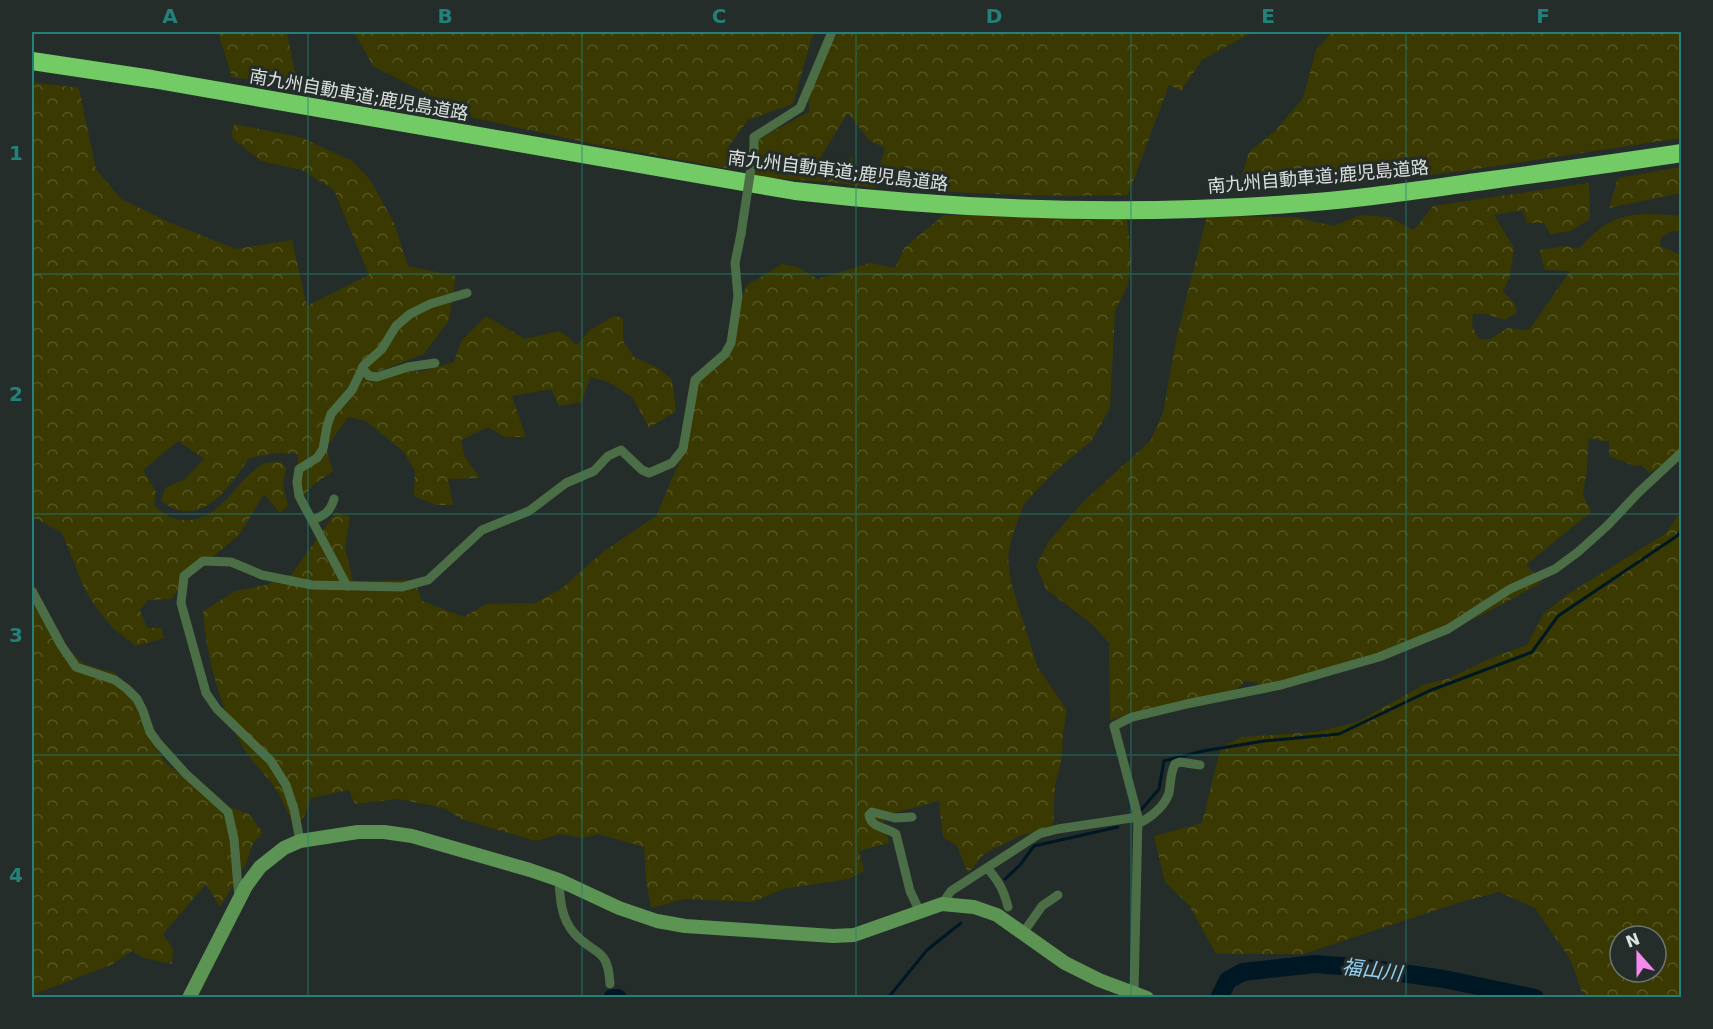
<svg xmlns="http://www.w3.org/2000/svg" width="1713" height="1029" font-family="'DejaVu Sans','Noto Sans JP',sans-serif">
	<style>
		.forest { fill: url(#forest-crowns); fill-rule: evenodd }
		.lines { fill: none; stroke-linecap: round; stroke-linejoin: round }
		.stream { stroke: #001724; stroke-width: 3 }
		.river { stroke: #001724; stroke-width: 18 }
		.street { stroke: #4c6e46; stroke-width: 9 }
		.secondary { stroke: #5c9454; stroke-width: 14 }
		.highway { stroke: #73cb65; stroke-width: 18 }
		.street-bridge { stroke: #4c6e46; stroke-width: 9 }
		.grid { fill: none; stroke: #248179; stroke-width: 1.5; stroke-opacity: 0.55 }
		.labels { text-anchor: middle; stroke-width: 6; stroke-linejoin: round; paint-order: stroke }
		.street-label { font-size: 18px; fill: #dde2e0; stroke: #242d2a }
		.water-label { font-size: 20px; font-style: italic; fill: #93cef2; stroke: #242d2a }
		.neatline { fill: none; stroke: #248179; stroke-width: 2 }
		.grid-label { font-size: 20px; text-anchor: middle; font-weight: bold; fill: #248179 }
	</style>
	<defs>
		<pattern id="forest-crowns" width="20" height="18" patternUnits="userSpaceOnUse" patternTransform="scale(1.5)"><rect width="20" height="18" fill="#393901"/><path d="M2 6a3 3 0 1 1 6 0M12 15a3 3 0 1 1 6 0" fill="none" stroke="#555526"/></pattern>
	</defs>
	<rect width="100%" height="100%" fill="#242d2a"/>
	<g class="forest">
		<path d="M218 32H287L295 72 302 88 232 77Z"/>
		<path d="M354 32H796L813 34 793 104 748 120 729 146 730 169 598 145 474 118 373 66Z"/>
		<path d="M839 32H1253L1202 60 1181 91 1169 85 1128 195C1053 197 979 194 904 189L906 178 877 175 885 148 870 141 848 113 815 166 840 167 852 157 857 172 877 188 830 182 753 177 758 139 809 112C807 78 822 59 839 32Z"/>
		<path d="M1332 32H1681V138L1456 172 1331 186 1239 185 1249 152 1276 130 1303 98 1316 50Z"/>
		<path d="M32 82 79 88 96 169 121 199 173 224 236 249 292 240 307 306 369 275 334 190 302 170 261 161 231 137 234 124 300 137 352 161 371 181 394 223 408 266 456 276 449 320 424 354 374 373 423 371 454 362 461 341 486 316 525 339 560 331 577 345 590 330 614 316 623 318V341L634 357 658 368 672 379 676 411 649 428 633 398 609 382 590 377 582 402 559 406 551 389 512 396 526 437H505L488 427 461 440 465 457 480 478 448 479 453 505H436L414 496 415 471 404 452 366 421 348 417 326 448 333 471 312 486 297 505 298 454 275 453 249 458C235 479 212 515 182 511 175 510 167 505 161 501L165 488 185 479 204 459 178 441 143 470 156 492 154 505C164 515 175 522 191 520 225 515 235 480 263 464 268 462 275 462 281 462L286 468 283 486 288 506 280 513 264 494 240 534 188 578 171 599 148 600 140 610 147 628H161L164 638 136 646 115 630 100 613 85 590 62 533 37 519 32 518Z"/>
		<path d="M1681 167V193L1609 208 1618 178Z"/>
		<path d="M1589 183 1590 219 1571 231 1550 234 1544 223H1527L1523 210 1494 215 1514 248 1510 276 1503 291 1515 304 1517 312 1505 320 1486 314H1473L1472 326 1479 339H1490L1508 328 1529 330 1570 271 1545 270 1539 250 1566 246 1579 249C1612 211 1634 212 1681 216V232L1672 231 1661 237 1660 246 1681 255V453L1650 473 1641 465 1635 466 1609 456V442L1589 438 1587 469 1583 495 1591 512 1526 565 1543 582 1478 617 1376 661 1259 693 1257 682 1245 681 1231 695 1172 704 1110 720 1109 643 1092 624 1046 589 1036 566 1049 541 1083 502 1151 440 1163 413 1177 336 1207 216 1295 217 1334 226 1360 215 1389 217 1414 230 1433 206Z"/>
		<path d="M944 215 1127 219 1131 261 1128 285 1115 311 1110 408 1092 440 1051 475 1024 504 1013 534 1008 557 1011 582 1038 668 1067 710 1063 732 1062 757 1055 785 1053 828 1022 835 985 853 968 873 957 846 943 837 939 801 883 816 889 843 859 851 864 871 849 879 783 889 753 902 685 899 651 908 646 881 644 847 598 834 583 838 560 834 536 841 464 820 443 808 399 799 355 804 349 790 311 798 306 813 297 827C287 815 285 804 277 791 269 778 257 768 248 755 222 716 206 657 203 611L235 591 266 585 292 574 336 512 350 517 345 548 353 581 414 580 422 601 464 617 486 604 535 603 562 588 603 552 656 516 679 463 689 385 717 361 736 324 746 286 782 264 797 267 818 279 870 263 895 268 905 247Z"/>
		<path d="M1681 512V997H1591L1582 992 1570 959 1535 908 1499 892 1461 902 1303 954H1216L1189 905 1165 882 1154 836 1202 823 1221 747 1242 737 1316 732 1357 722 1425 684 1450 678 1491 658 1527 645 1544 613 1568 594 1665 534ZM1620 936H1656V972H1620Z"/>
		<path d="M32 604 60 641 84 664 115 673 131 693 148 734 165 762 205 794 227 806 249 814 263 833 253 843 246 864 220 907 206 884 163 934 173 949 172 964 144 958 132 951 111 965 32 995Z"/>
	</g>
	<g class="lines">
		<g class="stream">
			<path d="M1141 810 1159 789 1164 761 1203 751 1264 741 1339 734 1429 691 1532 652 1558 616 1677 536 1682 530"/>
			<path d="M1005 879 1020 865 1034 846 1118 827"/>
			<path d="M888 998 927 950 961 923"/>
		</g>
		<g class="river">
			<path d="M612 998H618"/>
			<path d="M1219 998 1228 980 1243 972 1315 964 1366 968 1444 979 1535 998"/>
		</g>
		<g class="street">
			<path d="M754 148V137L800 108 832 32"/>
			<path d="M362 368 369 376 377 377 408 367 435 363"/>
			<path d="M313 520C325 515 330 512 334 499"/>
			<path d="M347 586 299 496 297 482 299 469 317 458 323 449 327 426 331 414 352 390 364 365 382 349 396 326 410 314 430 304 467 293"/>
			<path d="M32 591 61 645 76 667 115 680 127 689 137 699 143 711 150 732 158 743 186 774 228 812 234 839 239 899"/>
			<path d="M912 817 895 818 872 812 869 815C871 828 886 827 896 834L910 891 920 912"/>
			<path d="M1138 824C1151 817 1164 808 1169 793 1171 783 1170 773 1175 764L1180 762 1200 765"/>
			<path d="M300 841 294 809 286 785 271 761 217 709 206 693 181 603 184 576 203 561 231 562 262 575 312 585 402 587 428 580 482 530 529 511 566 483 594 471 608 456 621 450 642 470 649 473 672 463 683 449 695 380 725 354 731 343 738 296 735 263 741 234"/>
			<path d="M987 868C999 881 1004 891 1008 907"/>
			<path d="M559 880C560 899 561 918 574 933 594 956 608 946 610 984"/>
			<path d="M942 904 951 891 1039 834 1058 829 1138 817"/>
			<path d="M1023 933 1042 906 1058 895"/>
			<path d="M1134 993 1138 817 1114 726 1132 717 1186 704 1281 685 1379 657 1448 629 1510 589 1555 569 1578 552 1608 525 1638 493 1682 452"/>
		</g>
		<path class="secondary" d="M189 998 246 886 260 867 284 848 300 841 358 832H384L412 836 530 870 559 880 619 908 657 921 685 926 833 936 854 935 942 904 974 907 997 915 1065 963 1099 980 1147 998"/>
		<path class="highway" d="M32 61 152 79 795 191C959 210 1125 216 1289 204 1354 200 1419 190 1484 181 1550 172 1616 163 1682 153"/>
		<path class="street-bridge" d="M741 234 754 148"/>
	</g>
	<path class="grid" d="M308 32V998M582 32V998M856 32V998M1131 32V998M1406 32V998M32 274H1682M32 514H1682M32 755H1682"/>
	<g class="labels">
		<g class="street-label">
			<text transform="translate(359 95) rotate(10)" y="6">南九州自動車道;鹿児島道路</text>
			<text transform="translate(838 171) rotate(7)" y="6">南九州自動車道;鹿児島道路</text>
			<text transform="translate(1318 177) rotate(-5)" y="6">南九州自動車道;鹿児島道路</text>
		</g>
		<g class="water-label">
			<text transform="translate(1372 970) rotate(7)" y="7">福山川</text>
		</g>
	</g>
	<rect width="1713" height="1029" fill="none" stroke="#242d2a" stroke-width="66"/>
	<g transform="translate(1638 954) rotate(339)"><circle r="28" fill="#242d2a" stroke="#6e7573" stroke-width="1.5"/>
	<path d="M0-4.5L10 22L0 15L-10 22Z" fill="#f589ee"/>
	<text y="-9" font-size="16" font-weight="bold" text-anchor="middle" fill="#dde2e0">N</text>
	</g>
	<rect x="33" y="33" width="1647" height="963" class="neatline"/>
	<g class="grid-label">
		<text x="170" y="23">A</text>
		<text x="445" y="23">B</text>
		<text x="719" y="23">C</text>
		<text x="994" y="23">D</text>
		<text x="1268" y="23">E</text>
		<text x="1543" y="23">F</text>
		<text x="16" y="160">1</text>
		<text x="16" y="401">2</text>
		<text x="16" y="642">3</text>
		<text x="16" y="882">4</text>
	</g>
</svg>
